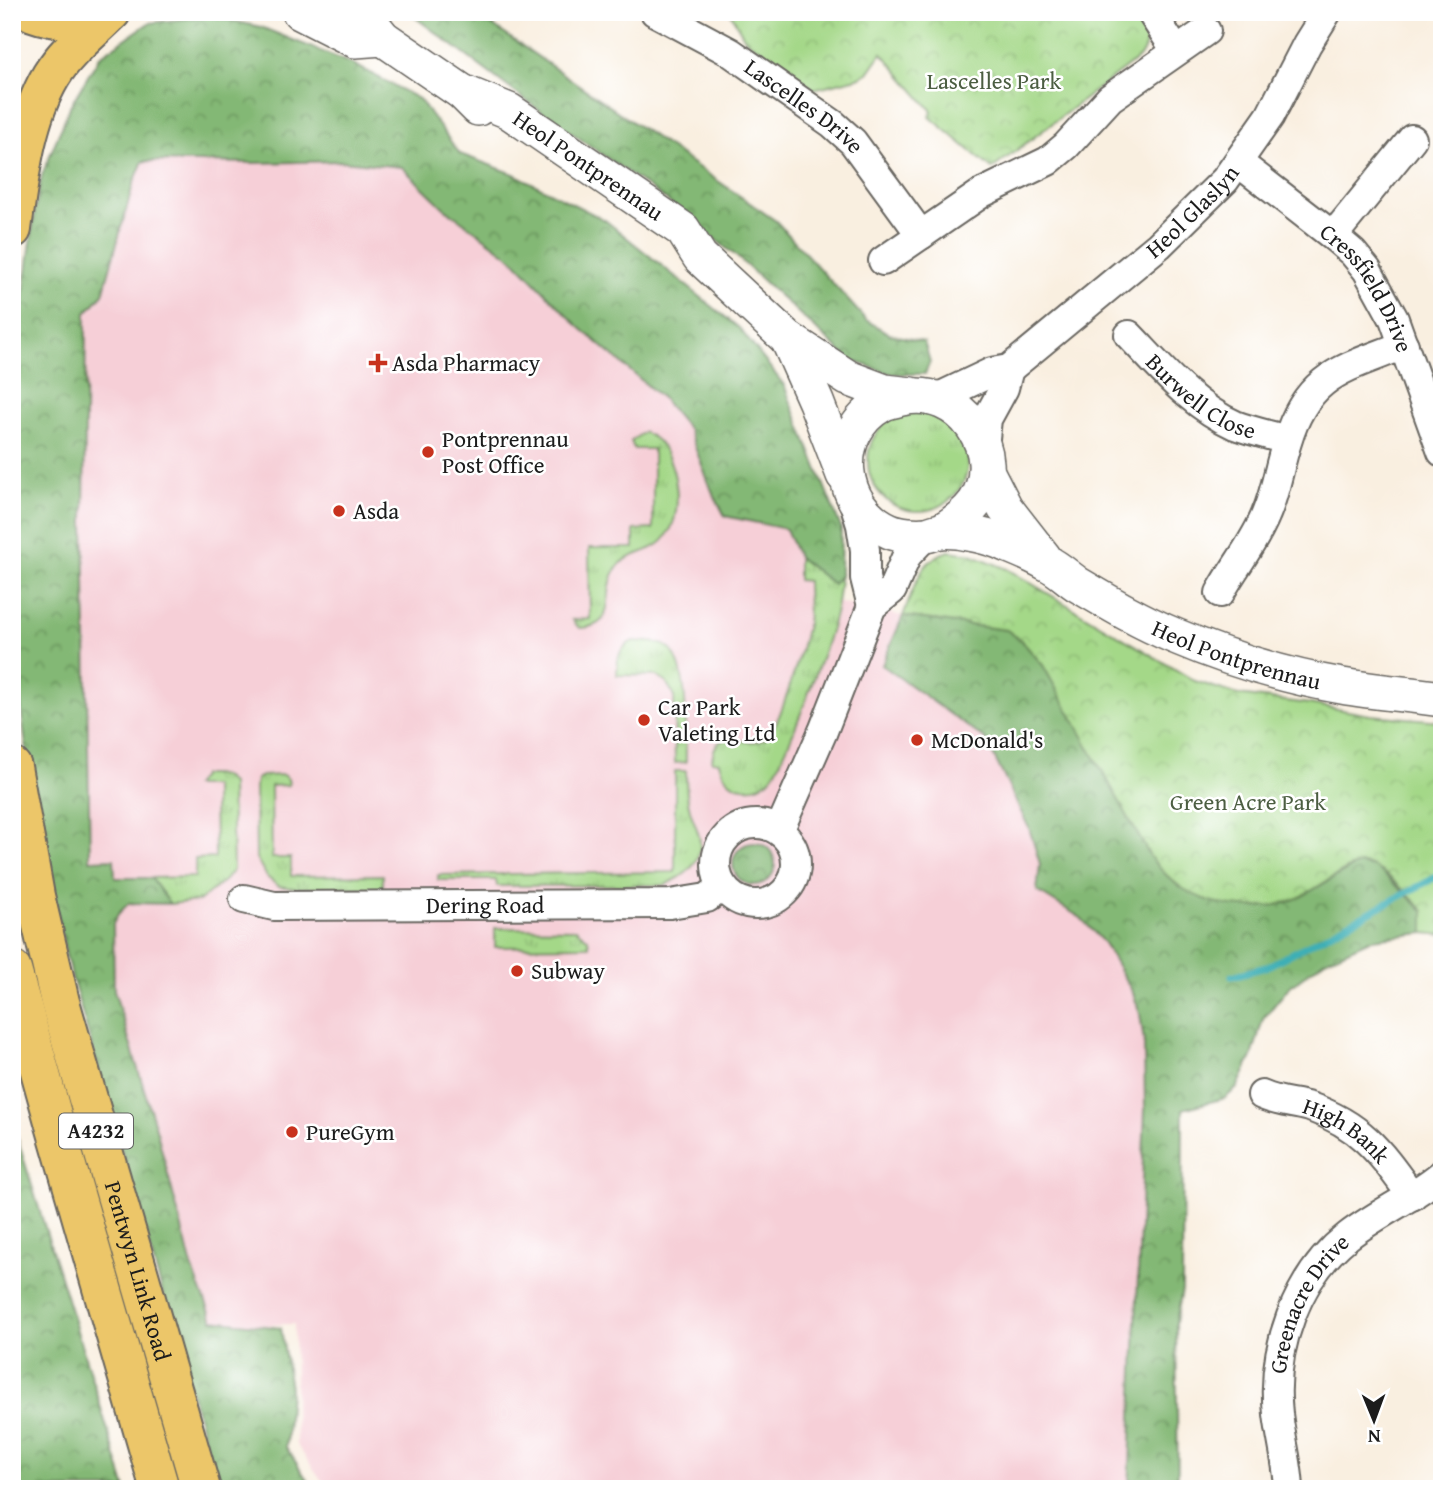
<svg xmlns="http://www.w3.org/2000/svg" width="1454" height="1501" font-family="'Gentium Book Plus',serif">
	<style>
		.built { fill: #f6cfd7 }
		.grass { fill: url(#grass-tufts); stroke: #607a52; stroke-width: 2 }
		.forest { fill: url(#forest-crowns); stroke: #506a48; stroke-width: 2 }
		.park { fill: url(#park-crowns); stroke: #607a52; stroke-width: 2 }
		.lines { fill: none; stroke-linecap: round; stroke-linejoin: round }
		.stream { stroke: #3eafb6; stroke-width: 7 }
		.minor-casing { stroke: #696661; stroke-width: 32 }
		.tertiary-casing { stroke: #696661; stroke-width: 38 }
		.primary-casing { stroke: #696661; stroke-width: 42 }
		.minor { stroke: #fff; stroke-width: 28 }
		.tertiary { stroke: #fff; stroke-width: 35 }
		.primary { stroke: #ecc669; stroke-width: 38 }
		.poi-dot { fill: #c8321e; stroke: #fff; stroke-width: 2.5 }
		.labels { text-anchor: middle; stroke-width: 5; stroke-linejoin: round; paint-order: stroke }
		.shield { fill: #fff; stroke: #606060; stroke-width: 2 }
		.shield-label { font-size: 21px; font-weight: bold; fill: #1c1c1c }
		.park-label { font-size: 23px; fill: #4c5e42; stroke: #fff }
		.street-label { font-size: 23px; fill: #1c1c1c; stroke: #fff }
		.poi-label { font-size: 23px; fill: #1c1c1c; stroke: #fff; text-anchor: start }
	</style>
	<defs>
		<pattern id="grass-tufts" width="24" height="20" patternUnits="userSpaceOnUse" patternTransform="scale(1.75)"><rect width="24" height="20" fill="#a4d888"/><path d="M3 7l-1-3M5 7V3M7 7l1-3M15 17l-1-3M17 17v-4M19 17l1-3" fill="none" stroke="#8db975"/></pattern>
		<pattern id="forest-crowns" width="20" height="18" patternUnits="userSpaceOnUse" patternTransform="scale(1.75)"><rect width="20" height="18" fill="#83b874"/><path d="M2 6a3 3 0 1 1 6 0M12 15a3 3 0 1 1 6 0" fill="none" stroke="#6a955e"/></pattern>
		<pattern id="park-crowns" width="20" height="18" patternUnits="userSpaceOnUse" patternTransform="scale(1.75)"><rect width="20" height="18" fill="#a4d888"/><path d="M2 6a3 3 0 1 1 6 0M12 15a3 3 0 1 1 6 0" fill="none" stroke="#8db975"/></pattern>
	</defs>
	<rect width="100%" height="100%" fill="#fff"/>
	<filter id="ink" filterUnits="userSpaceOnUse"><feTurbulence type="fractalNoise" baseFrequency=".0143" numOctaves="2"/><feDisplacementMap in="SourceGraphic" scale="14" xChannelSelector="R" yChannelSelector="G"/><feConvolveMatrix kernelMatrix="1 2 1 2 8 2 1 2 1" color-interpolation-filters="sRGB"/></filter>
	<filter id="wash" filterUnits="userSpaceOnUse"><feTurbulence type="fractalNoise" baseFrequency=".00686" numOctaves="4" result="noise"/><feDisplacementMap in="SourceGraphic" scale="28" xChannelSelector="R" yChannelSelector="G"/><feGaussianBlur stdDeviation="1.57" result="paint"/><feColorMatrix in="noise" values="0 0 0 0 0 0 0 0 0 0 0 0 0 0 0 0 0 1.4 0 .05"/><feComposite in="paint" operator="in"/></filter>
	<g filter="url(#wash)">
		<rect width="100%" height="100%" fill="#f9efe0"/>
		<path class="built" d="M143 161 255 163 342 161 402 167 444 208 512 258 577 325 662 398 688 428 712 491 726 516 786 529 798 557 833 584 831 601 903 616 883 665 986 740 1029 828 1040 864 1037 891 1081 918 1104 943 1133 993 1140 1014 1144 1042 1145 1110 1129 1489H328L296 1444 294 1324 203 1326 114 990 113 923 90 861 84 521 86 313 103 294 133 185Z"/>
		<g class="grass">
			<circle cx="918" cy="461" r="50"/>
			<path d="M644 432C650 436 657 439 661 445 678 468 684 512 666 537 654 554 629 551 617 568 600 592 621 627 579 628L572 620 590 619 589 548H634V530L653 529V449H634L631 441Z"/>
			<path d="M798 557 833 584 840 576C839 589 838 602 835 614 829 639 784 767 769 780 762 785 752 789 743 787 730 786 722 775 719 762L712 761C715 720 746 753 767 737 780 727 803 644 807 624 809 611 807 595 807 581L798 580Z"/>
			<path d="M633 641C643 642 657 641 666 646 691 660 685 736 686 762L675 763 674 695 666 682 656 676 617 675C617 658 618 649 633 641Z"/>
			<path d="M675 771H686C686 783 686 797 690 810 692 818 697 827 699 836 705 862 685 877 664 885L497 886 496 880H438V875L675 872Z"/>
			<path d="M202 775C215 775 223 773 231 784L233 870 225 880 199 901 170 904 151 878 195 877V859L215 858 214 786H194Z"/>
			<path d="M283 775 288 779 289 785 271 786 272 858H291V876L383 875V888H293L278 886 267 877 256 858 255 786 256 779 262 776Z"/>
			<path d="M495 928 576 929 588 939 589 946 495 947Z"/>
		</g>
		<g class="forest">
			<path d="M408 12H473L776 221 866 320 890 334 924 342 930 362 925 374H892L850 360 736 256 665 199 524 99Z"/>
			<path d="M210 16 261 27 355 65 419 99 460 154 514 174 605 220 739 328 784 385 841 528 840 576 833 584 798 557 786 529 725 516 712 491 688 429 662 398 577 325 512 258 444 208 402 167 342 161 255 163 143 161 133 185 103 294 86 313 84 521 90 860 114 859 115 878H151L170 904 129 903 118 914 113 924 114 990 157 1132 192 1267 213 1320 281 1328 290 1389 286 1447 313 1489H219L67 960 32 793 17 677 12 580V421L20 323 35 211 42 175 70 106 100 56 149 23Z"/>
			<path d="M903 616 1007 630 1022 641 1043 665 1072 716 1300 897 1358 864 1376 867 1424 911V933L1372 939 1325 960 1289 987 1263 1019 1252 1057 1237 1088 1225 1098 1183 1109 1182 1290 1176 1322 1178 1489H1129L1145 1110 1144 1042 1140 1014 1133 993 1104 943 1081 918 1037 891 1040 864 1029 828 986 740 882 665Z"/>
			<circle cx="754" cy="864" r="21"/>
			<path d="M12 1121 126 1489H12Z"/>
		</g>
		<g class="park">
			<path d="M730 12H1131C1144 31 1153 36 1140 57L992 169 930 117 932 111 882 53 868 73 858 78 814 89 745 39Z"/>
			<path d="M949 551 971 554 1007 569 1195 681 1238 695 1310 704 1370 715 1442 721V935L1424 933V911C1409 896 1382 864 1361 864 1349 864 1314 891 1300 897 1265 914 1215 909 1182 888 1170 880 1160 869 1151 858L1043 665 1022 641 1007 630 903 616C914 589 919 559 949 551Z"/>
		</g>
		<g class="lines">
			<path class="stream" d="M1232 976 1266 967 1442 874"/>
		</g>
	</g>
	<g filter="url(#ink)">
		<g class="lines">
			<g class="minor-casing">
				<g id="minor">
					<path id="s1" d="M655 12 730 52 833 124 853 142 921 235"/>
					<path d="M1151 12 1176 51"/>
					<path id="s2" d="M1239 163 1333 236 1353 253 1367 270 1394 319 1442 452"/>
					<path d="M1333 236 1412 139"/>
					<path d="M883 261 982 193 1048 161 1066 146 1110 98 1206 31"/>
					<path id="s3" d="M1129 335C1161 368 1192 406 1235 425 1251 431 1270 435 1287 440"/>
					<path id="s4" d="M937 398 992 372 1009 369 1159 245 1225 180 1270 116 1307 44 1327 12"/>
					<path d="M984 448 987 419 1004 388 1009 369"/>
					<path d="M853 499 861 525 865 550V578L872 606"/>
					<path d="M1220 593C1234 567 1255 542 1266 514 1276 491 1279 466 1287 442 1307 374 1344 369 1404 345"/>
					<circle cx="756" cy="864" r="40"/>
					<path d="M779 831 823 731 872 606 892 590 907 555 926 535"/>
					<path id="s5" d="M244 899 274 906 670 904 707 898 722 887"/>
					<path id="s6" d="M1262 1095C1280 1103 1293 1102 1310 1107 1363 1126 1380 1152 1412 1196"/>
					<path id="s7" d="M1289 1489C1288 1464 1281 1439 1278 1414 1271 1350 1296 1277 1348 1236 1378 1213 1413 1198 1442 1174"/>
				</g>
			</g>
			<g class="tertiary-casing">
				<g id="tertiary">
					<path d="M300 12 355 40 383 38"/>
					<path d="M362 12 383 38 462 92 478 108"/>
					<path id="s8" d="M462 92 509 111 683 230 700 257 788 339 848 378 885 392 911 395"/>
					<path d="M788 339 816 402 844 475"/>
					<path d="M986 471 1005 508 1044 558"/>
					<path id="s9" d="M943 530C955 523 966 515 975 503 1009 453 960 384 902 398 895 400 887 401 882 404 830 433 837 508 890 531 900 535 916 536 926 535 932 534 937 531 942 531 955 529 986 536 999 541 1015 548 1032 554 1047 563 1058 568 1067 577 1077 584 1109 603 1141 622 1175 636 1229 659 1285 676 1342 686 1375 692 1409 694 1442 699"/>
				</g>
			</g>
			<g class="primary-casing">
				<g id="primary">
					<path d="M33 12C60 22 84 20 111 12"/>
					<path d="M12 229C19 179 25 120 51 76 66 51 91 32 111 12"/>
					<path id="s10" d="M12 767 35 896 60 1002 201 1489"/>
					<path d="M12 970 55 1125 160 1489"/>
				</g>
			</g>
			<use href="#minor" class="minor"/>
			<use href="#tertiary" class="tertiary"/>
			<use href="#primary" class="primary"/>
		</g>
	</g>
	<g class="poi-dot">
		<path d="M374.5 352.5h7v7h7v7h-7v7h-7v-7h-7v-7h7z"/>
		<circle cx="428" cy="452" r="7"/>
		<circle cx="339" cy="511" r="7"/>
		<circle cx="644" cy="720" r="7"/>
		<circle cx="917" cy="740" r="7"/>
		<circle cx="517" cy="971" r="7"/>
		<circle cx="292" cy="1132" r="7"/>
	</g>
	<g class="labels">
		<rect class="shield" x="59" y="1113.5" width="74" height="35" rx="5"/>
		<g class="shield-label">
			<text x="96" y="1138">A4232</text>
		</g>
		<g class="park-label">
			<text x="994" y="89">Lascelles Park</text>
			<text x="1248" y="810">Green Acre Park</text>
		</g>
		<g class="street-label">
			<text dy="8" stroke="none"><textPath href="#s1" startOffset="177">Lascelles Drive</textPath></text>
			<text dy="8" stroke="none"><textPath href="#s8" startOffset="147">Heol Pontprennau</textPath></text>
			<text dy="8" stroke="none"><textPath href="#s4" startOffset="320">Heol Glaslyn</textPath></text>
			<text dy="8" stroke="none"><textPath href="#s2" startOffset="182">Cressfield Drive</textPath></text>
			<text dy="8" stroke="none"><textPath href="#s3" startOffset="96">Burwell Close</textPath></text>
			<text dy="8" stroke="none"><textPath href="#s9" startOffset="760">Heol Pontprennau</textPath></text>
			<text dy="8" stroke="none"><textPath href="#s5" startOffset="242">Dering Road</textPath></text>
			<text dy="8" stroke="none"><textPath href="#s6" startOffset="93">High Bank</textPath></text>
			<text dy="8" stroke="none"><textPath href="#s10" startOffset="520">Pentwyn Link Road</textPath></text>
			<text dy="8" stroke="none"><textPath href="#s7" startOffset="194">Greenacre Drive</textPath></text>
		</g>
		<g class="poi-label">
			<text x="392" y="371">Asda Pharmacy</text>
			<text x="442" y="447">Pontprennau<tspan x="442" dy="26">Post Office</tspan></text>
			<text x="353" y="519">Asda</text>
			<text x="658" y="715">Car Park<tspan x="658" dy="26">Valeting Ltd</tspan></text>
			<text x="931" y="748">McDonald's</text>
			<text x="531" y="979">Subway</text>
			<text x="306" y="1140">PureGym</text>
		</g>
	</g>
	<rect width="1454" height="1501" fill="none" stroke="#fff" stroke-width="42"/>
	<g transform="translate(1374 1420) rotate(179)" stroke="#ffffff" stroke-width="5" paint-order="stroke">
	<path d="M0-5L12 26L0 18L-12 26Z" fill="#1c1c1c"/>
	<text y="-10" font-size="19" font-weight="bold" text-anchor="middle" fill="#1c1c1c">N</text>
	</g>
</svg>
